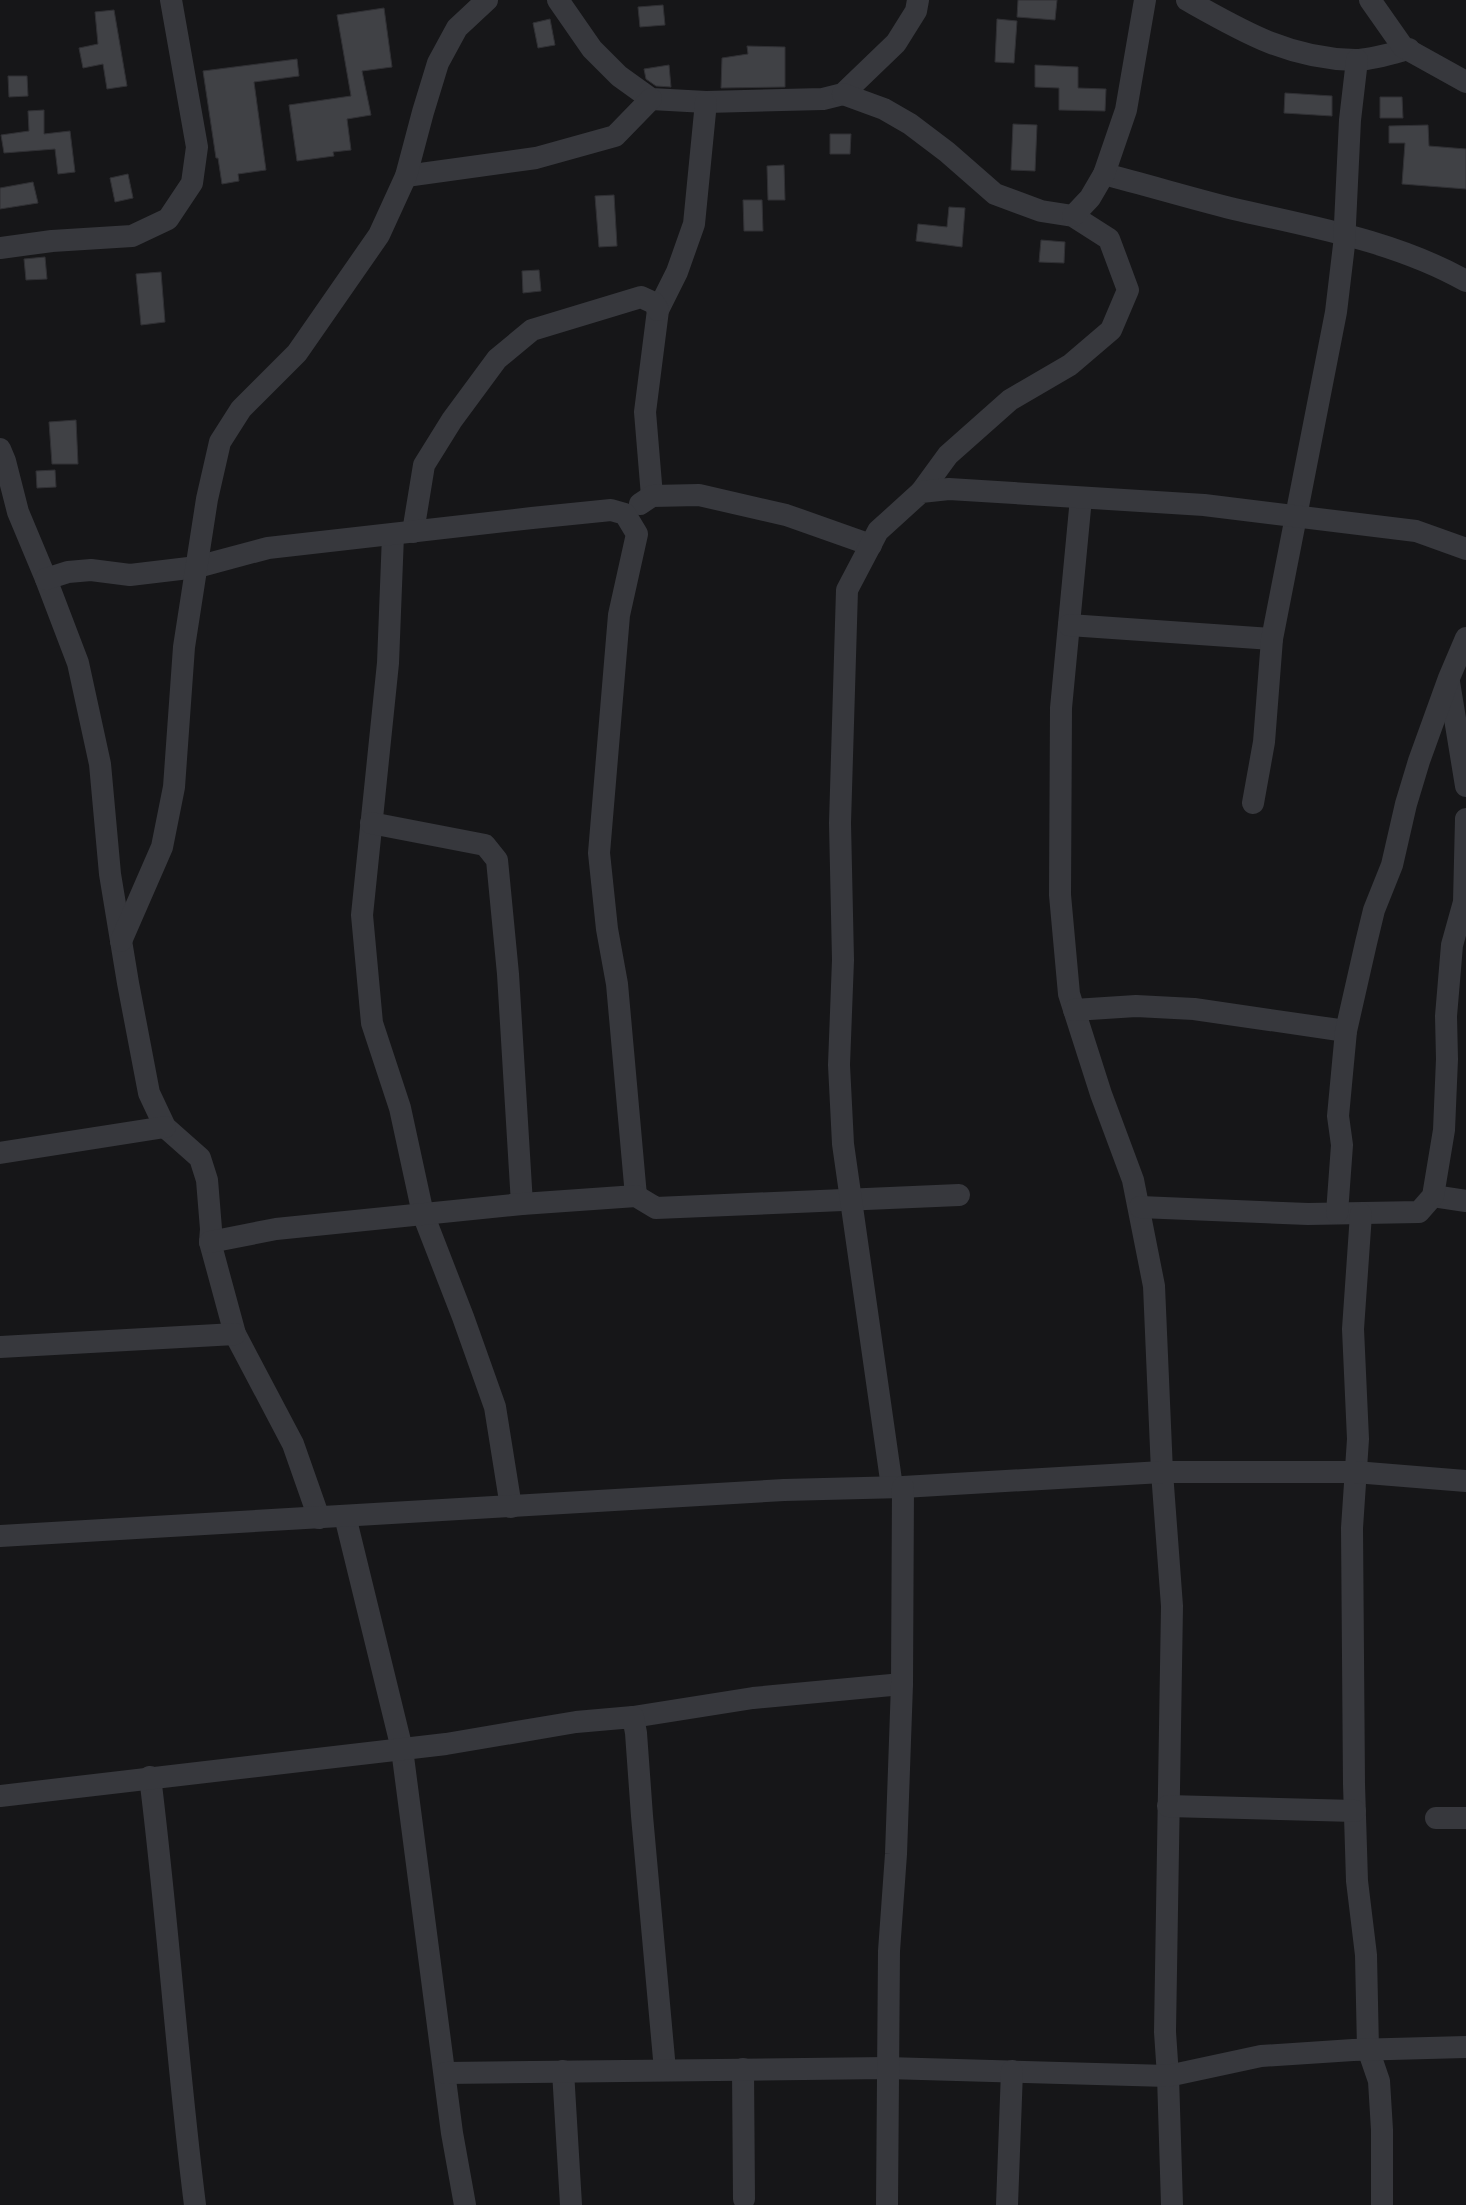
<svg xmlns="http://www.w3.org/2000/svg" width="1466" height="2205" font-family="Montserrat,sans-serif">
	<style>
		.building { fill: #404145; stroke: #303034 }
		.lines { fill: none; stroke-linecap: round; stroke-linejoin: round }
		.minor { stroke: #37383d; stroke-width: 22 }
	</style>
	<rect width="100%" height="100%" fill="#161618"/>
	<g class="building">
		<path d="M1018 0H1057L1055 20 1017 17Z"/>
		<path d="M663 5 665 25 640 27 638 7Z"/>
		<path d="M384 8 392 67 362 71 371 115 347 119 351 150 333 152 334 156 297 161 289 105 351 96 337 15Z"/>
		<path d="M114 10 127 86 107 89 103 64 83 68 79 48 98 44 95 12Z"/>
		<path d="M550 19 555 45 538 48 533 23Z"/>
		<path d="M997 19 1017 21 1014 63 995 62Z"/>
		<path d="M747 46 785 47V87L721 88 722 58 748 54Z"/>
		<path d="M297 59 299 76 254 82 266 170 238 174 239 181 222 184 218 158H216L203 71Z"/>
		<path d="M669 65 671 87 656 86 646 79 644 69Z"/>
		<path d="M1035 65 1078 67V88L1106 89 1105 111 1059 110V88L1035 87Z"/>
		<path d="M8 76H27L28 96 9 97Z"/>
		<path d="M1285 93 1332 96V116L1284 113Z"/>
		<path d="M1380 97H1402L1403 118H1380Z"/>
		<path d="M44 110V134L70 131 75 172 58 174 55 149 4 153 1 135 29 131 28 111Z"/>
		<path d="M1013 124 1037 125 1035 171 1011 170Z"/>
		<path d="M1428 125 1429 146 1466 149V189L1402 184 1405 143H1389V126Z"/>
		<path d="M830 134H851L850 154H830Z"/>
		<path d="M784 165 785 200H768L767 166Z"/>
		<path d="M128 174 133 198 115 202 110 178Z"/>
		<path d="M33 182 38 203 0 209V188Z"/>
		<path d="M614 195 617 246 599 247 595 196Z"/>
		<path d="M743 200H762L763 231H744Z"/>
		<path d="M949 207 965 208 962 247 916 241 918 224 947 227Z"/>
		<path d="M1041 240 1065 242 1064 263 1039 262Z"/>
		<path d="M45 257 47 279 26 280 24 259Z"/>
		<path d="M539 270 541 291 523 293 522 271Z"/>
		<path d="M161 272 165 322 141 325 136 274Z"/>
		<path d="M76 420 78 464H52L49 422Z"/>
		<path d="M55 470 56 487 37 488 36 471Z"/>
	</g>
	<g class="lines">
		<g class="minor">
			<path d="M558 0 592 49 619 76 651 99 706 102 823 99 843 94 896 43 916 11 918 0"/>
			<path d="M1187 0C1242 31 1289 59 1355 60 1372 60 1392 53 1409 49"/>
			<path d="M1370 0 1403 47 1466 82"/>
			<path d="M843 94 884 109 910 124 947 152 995 194 1041 211 1073 216 1109 239 1128 290 1111 330 1070 365 1010 400 948 455 921 492"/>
			<path d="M1104 174C1147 185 1190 198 1234 209 1312 227 1395 241 1466 281"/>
			<path d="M406 176 536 158 615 136 651 99"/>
			<path d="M1073 216 1090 198 1104 174 1126 110 1145 0"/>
			<path d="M0 248 52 241 132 236 168 219 192 183 197 147 171 0"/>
			<path d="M0 449 5 461 18 512 46 579 78 663 100 764 110 874 128 983 149 1093 165 1127 200 1158 207 1180 211 1229 210 1242 235 1334 293 1444 319 1518"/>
			<path d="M652 496 645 412 658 310 677 272 694 224 706 102"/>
			<path d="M1081 498 1061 708 1060 895 1069 994 1101 1094 1133 1180 1154 1286 1162 1472 1172 1606 1165 2032 1168 2076 1172 2205"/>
			<path d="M640 504 652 496 699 495 786 515 871 545"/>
			<path d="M413 532 424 465 452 420 497 359 532 330 641 297 654 303 658 310"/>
			<path d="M393 535 388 663 362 915 372 1023 400 1108 423 1214 463 1317 495 1407 511 1507"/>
			<path d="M46 579 68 572 91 570 130 575 197 567 268 548 532 518 611 510 625 514 637 534 619 615 599 853 607 929 617 984 636 1196"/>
			<path d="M1069 625 1272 639"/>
			<path d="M1449 682 1466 786"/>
			<path d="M1253 803 1264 742 1272 639 1336 312 1344 245 1350 120 1357 60"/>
			<path d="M371 823 485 845 497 860 508 974 522 1204"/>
			<path d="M121 941 162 847 174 787 184 647 207 499 220 442 241 409 297 353 379 235 406 176 423 112 438 63 457 28 487 0"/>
			<path d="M1074 1010 1136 1006 1194 1009 1346 1031"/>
			<path d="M0 1153 165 1127"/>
			<path d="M1433 1196 1466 1201"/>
			<path d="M1140 1207 1308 1214 1419 1212 1433 1196 1444 1130 1447 1059 1446 1016 1452 945 1464 902 1466 819"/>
			<path d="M1337 1213 1342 1145 1338 1116 1346 1031 1366 943 1374 910 1392 865 1406 804 1419 761 1449 678 1466 638"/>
			<path d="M1361 1214 1353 1329 1358 1439 1352 1528 1354 1784 1357 1881 1366 1955 1368 2049 1379 2081 1382 2130V2205"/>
			<path d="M210 1242 276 1229 522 1204 636 1196 656 1208 959 1195"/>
			<path d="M0 1347 235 1334"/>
			<path d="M892 1487 843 1144 839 1065 843 960 840 823 847 590 878 531 921 492 949 489 1204 505 1416 531 1466 549"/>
			<path d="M345 1516 402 1749 452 2133 465 2205"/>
			<path d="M0 1536 784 1490 903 1487 1162 1472H1355L1466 1481"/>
			<path d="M633 1717 753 1698 902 1684"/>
			<path d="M150 1777C168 1920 177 2063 195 2205"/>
			<path d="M0 1796 446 1744 576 1722 633 1717 636 1733 642 1816 665 2070"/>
			<path d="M1168 1806 1355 1811"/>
			<path d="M1436 1818H1466"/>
			<path d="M743 2069 744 2199"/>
			<path d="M563 2071 571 2205"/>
			<path d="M445 2073 887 2068 1168 2076 1261 2056 1353 2050 1466 2047"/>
			<path d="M887 2205 889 1951 896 1854 902 1684 903 1487"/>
			<path d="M1007 2205 1012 2071"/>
		</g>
	</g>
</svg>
